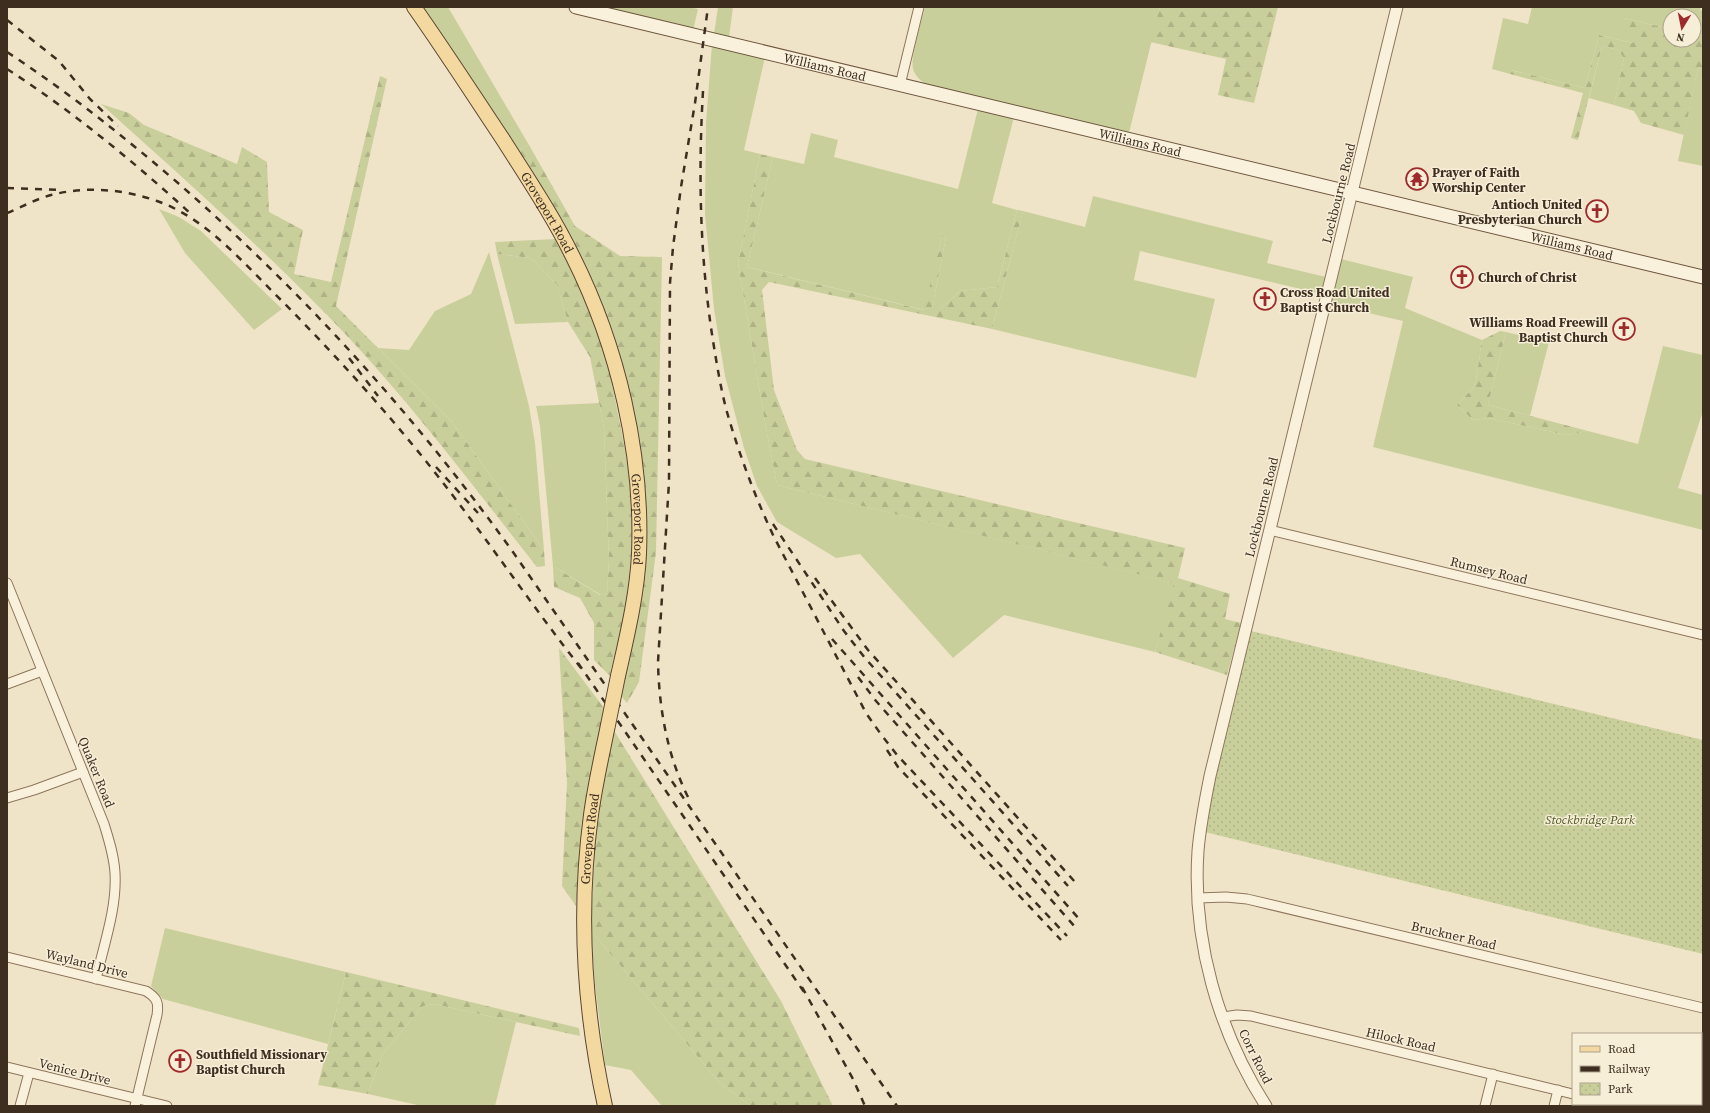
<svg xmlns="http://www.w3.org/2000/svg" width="1710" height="1113" font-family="'Source Serif 4',serif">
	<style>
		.grass { fill: #c9cf9b }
		.forest { fill: url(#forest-firs) }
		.park { fill: url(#park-dots) }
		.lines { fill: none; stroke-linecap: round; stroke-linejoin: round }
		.minor-casing { stroke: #8d765c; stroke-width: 11 }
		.tertiary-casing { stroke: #8d765c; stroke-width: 13 }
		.secondary-casing { stroke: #6f573f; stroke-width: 15 }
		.primary-casing { stroke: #5b4430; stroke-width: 16 }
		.minor { stroke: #faf1dc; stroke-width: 9 }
		.tertiary { stroke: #faf1dc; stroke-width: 11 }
		.secondary { stroke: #faf1dc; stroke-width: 13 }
		.primary { stroke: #f3d9a0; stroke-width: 14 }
		.rail { stroke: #3d2e20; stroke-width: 2.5; stroke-dasharray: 7 7; stroke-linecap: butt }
		.primary-bridge-casing { stroke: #5b4430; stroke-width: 16; stroke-linecap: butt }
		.primary-bridge { stroke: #f3d9a0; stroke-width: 14 }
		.labels { text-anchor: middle; stroke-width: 3; stroke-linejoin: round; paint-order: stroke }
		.street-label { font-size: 13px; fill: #3d2e20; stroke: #f7eed8 }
		.poi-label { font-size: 13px; font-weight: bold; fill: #3d2e20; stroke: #f7eed8; text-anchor: start }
		.park-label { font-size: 13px; font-style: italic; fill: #4d5a26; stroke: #f7eed8 }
	</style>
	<defs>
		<pattern id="forest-firs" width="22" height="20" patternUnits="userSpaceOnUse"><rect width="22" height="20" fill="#c9cf9b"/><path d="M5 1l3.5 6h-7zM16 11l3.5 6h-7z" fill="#aeb285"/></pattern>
		<pattern id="park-dots" width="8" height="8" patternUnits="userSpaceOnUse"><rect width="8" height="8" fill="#c9cf9b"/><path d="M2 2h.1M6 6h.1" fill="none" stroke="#aeb285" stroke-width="1.8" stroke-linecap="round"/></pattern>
	</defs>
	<rect width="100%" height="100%" fill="#f0e4c8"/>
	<g class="grass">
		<path d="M423 7H448L529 145 517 150Z"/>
		<path d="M595 7H688L698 9 693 31Z"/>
		<path d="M718 7H733L729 38 714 34Z"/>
		<path d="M925 7H1160L1128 137 927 85C921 81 915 76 913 69 910 58 922 19 925 7Z"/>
		<path d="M1532 7H1701L1700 10 1703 11V36L1694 34V16H1670V29L1624 18 1636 32 1633 43 1599 35 1585 88 1511 70 1510 74 1492 69 1503 18 1528 24Z"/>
		<path d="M712 44 765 57 744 150 760 154 738 263 764 417 777 485 1175 583 1155 652 1004 615 953 658 860 554 836 558 777 522 757 486 744 448 725 376 714 309 705 214 706 123Z"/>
		<path d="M1602 46 1618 50 1624 58 1614 105 1589 98Z"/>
		<path d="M1698 68 1703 69V166L1678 161Z"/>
		<path d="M978 109 1014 117 992 203 1017 210 997 287 960 291 940 309H932L946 237 942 236 925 310 747 267 773 157 804 164 811 133 838 140 834 157 958 189Z"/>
		<path d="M1093 196 1273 241 1267 263 1326 277 1322 294 1140 251 1134 280 1215 299 1196 378 992 329 1023 211 1085 227Z"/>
		<path d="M159 209 179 217 201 231 282 309 254 330 185 253Z"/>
		<path d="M489 252 529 406 535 443 544 550 452 422 378 348 409 350 435 311 471 294Z"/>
		<path d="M497 254 531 258 557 285 568 322 515 324Z"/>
		<path d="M1341 259 1413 277 1405 308 1482 340 1476 381 1473 388 1457 405 1473 420 1488 418 1566 435 1588 431 1638 444 1663 346 1703 355V411L1678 488 1703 495V530L1373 447 1403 321 1329 304Z"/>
		<path d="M1506 332 1549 342 1530 416 1488 405Z"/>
		<path d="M599 403 604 428 609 560 607 593 601 595 553 566 540 426 536 406Z"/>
		<path d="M165 928 346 972 328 1044 163 999 151 986Z"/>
		<path d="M591 931 720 1083 751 1106H662L631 1070 605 1065 595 985Z"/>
		<path d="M434 1004 516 1022 495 1106H422L368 1094 382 1055 423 1006Z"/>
	</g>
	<g class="forest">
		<path d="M1160 7H1278L1254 103 1218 95 1226 59 1150 42Z"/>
		<path d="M1624 18 1670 29V40H1694V34L1703 36V69L1698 68 1684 135 1641 123 1634 111 1614 105 1624 58 1618 50 1602 46 1578 140 1571 138 1583 93 1510 74V70L1585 88 1599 35 1633 43 1635 32 1622 28Z"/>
		<path d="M380 76 387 79 336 306 452 422 544 550 545 566 537 567C476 490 417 411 350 339 272 256 186 181 101 104L129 113 144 125 237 164 242 147 267 162 269 212 303 230 294 274 331 282Z"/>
		<path d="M529 145 575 226 620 256 662 257 656 552 639 682 627 703 621 696 638 611 646 561V496L640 447 622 369 517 150Z"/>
		<path d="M760 154 773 157 747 267 924 310 942 236 946 237 932 309H940L960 291 997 287 1017 210 1023 211 992 329 769 282 762 290 774 390 797 450 805 459 1185 548 1178 578 1230 594 1225 619 1241 623 1227 675 1155 652 1174 583 777 485 764 417 738 263Z"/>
		<path d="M556 239 583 295 608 364 626 453 632 502V558L627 602 610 676 594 660V623L580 598 554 587 553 566 600 595 607 593 609 560 604 428 590 357 568 322 557 285 531 258 497 254 495 242Z"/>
		<path d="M1500 331 1506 332 1488 405 1588 431 1566 435 1488 418 1473 420 1457 405 1473 388 1476 381 1482 340Z"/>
		<path d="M559 648 604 708 585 813 576 906 562 886 567 783Z"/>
		<path d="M613 729 781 1001 833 1106H751L720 1083 591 931 594 855 602 790Z"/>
		<path d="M346 972 579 1028 580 1036 434 1004 423 1006 382 1055 368 1094 318 1085Z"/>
	</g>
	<path class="park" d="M1251 631 1703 740V954L1205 832 1212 783Z"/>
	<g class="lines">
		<g class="minor-casing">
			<g id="minor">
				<path d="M900 85 919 7"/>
				<path d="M1270 530 1703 635"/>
				<path d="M7 583 104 824C109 840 114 856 115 873 117 908 104 944 96 979"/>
				<path d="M7 684 42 671"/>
				<path d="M7 798 34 790 83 772"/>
				<path d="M1198 898 1226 897 1247 899 1703 1008"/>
				<path d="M7 957 146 991C157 998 159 1002 157 1015L135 1106"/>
				<path d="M1223 1017 1237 1015 1251 1016 1573 1094"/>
				<path d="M7 1067 167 1106"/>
				<path d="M1616 1104 1625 1106"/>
				<path d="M20 1106 29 1073"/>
				<path d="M1485 1106 1493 1074"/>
				<path d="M1554 1106 1558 1090"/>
				<path d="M1596 1106 1597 1104"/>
			</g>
		</g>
		<g class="tertiary-casing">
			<path id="tertiary" d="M1266 1106C1218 1031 1192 940 1198 851 1200 826 1205 801 1210 776L1397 7"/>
		</g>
		<g class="secondary-casing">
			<g id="secondary">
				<path id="s1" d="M576 7 1703 277"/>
			</g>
		</g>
		<g class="primary-casing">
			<g id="primary">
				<path id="s2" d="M414 7C445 51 474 96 504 141 528 179 553 216 573 257 618 347 643 453 639 554 637 595 627 636 618 676"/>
				<path id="s3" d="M605 1106C584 1010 578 912 591 815 595 785 602 755 608 725"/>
			</g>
		</g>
		<use href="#minor" class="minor"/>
		<use href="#tertiary" class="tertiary"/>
		<use href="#secondary" class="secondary"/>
		<use href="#primary" class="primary"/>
		<g class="rail">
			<path d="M7 20 59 61 90 99 118 126"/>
			<path d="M7 52C68 92 123 136 178 183 304 293 416 417 513 552L897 1106"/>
			<path d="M7 69C72 111 133 161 191 214"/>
			<path d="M703 91C698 177 700 262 714 347 718 371 722 396 729 419 741 459 756 499 774 537L866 713 880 733 897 755 1067 936"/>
			<path d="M7 188 61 190"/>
			<path d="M7 213C22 207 36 199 51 195 86 186 123 189 157 201 203 217 238 257 272 291 339 358 403 429 460 505 501 559 539 615 581 668"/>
			<path d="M349 358 378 396"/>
			<path d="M436 467 478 513"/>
			<path d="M773 524 844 631 865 658 1068 886"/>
			<path d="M815 578 868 650 1075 882"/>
			<path d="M832 639 1080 920"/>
			<path d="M578 663 804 992"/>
			<path d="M858 677 876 701 1076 928"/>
			<path d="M887 750 898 767 1061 940"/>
			<path d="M688 797C667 755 659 708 658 662L669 482 670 283 673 247 681 187 695 103 708 7"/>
			<path d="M802 987 853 1079 865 1106"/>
		</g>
		<g class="primary-bridge-casing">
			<path id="primary-bridge" d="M608 725 618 676"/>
		</g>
		<use href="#primary-bridge" class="primary-bridge"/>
	</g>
	<defs>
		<g id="temple-ring" transform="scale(1.15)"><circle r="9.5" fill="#f7eed8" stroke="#9e2a2b" stroke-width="1.5"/><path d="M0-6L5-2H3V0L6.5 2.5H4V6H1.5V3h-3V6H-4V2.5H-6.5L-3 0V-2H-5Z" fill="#9e2a2b"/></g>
		<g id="church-ring" transform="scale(1.15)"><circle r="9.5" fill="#f7eed8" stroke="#9e2a2b" stroke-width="1.5"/><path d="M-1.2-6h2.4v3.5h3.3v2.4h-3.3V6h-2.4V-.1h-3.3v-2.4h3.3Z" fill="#9e2a2b"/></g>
	</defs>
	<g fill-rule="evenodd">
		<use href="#temple-ring" x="1417" y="179"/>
		<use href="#church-ring" x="1597" y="211"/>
		<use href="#church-ring" x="1462" y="277"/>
		<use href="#church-ring" x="1265" y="299"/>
		<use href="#church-ring" x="1624" y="329"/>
		<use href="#church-ring" x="180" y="1061"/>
	</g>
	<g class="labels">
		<g class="street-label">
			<text dy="5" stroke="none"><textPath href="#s1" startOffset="256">Williams Road</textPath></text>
			<text dy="5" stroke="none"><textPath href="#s1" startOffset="580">Williams Road</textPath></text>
			<text transform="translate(1338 193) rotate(-76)" y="5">Lockbourne Road</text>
			<text dy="5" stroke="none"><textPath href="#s2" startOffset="245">Groveport Road</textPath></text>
			<text dy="5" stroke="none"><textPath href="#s1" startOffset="1024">Williams Road</textPath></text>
			<text transform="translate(1261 507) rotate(-76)" y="5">Lockbourne Road</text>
			<text dy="5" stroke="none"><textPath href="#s2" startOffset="569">Groveport Road</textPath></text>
			<text transform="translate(1489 570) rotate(14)" y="5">Rumsey Road</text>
			<text transform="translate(97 772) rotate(68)" y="5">Quaker Road</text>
			<text dy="5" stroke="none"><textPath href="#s3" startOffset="269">Groveport Road</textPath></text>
			<text transform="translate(1454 935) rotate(13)" y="5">Bruckner Road</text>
			<text transform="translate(87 963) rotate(14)" y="5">Wayland Drive</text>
			<text transform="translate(1401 1039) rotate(13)" y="5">Hilock Road</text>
			<text transform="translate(1256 1056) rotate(64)" y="5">Corr Road</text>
			<text transform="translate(75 1071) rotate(14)" y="5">Venice Drive</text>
		</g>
		<g class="poi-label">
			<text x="1432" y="177">Prayer of Faith<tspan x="1432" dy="15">Worship Center</tspan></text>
			<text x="1582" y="209" text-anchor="end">Antioch United<tspan x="1582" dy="15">Presbyterian Church</tspan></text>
			<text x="1478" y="282">Church of Christ</text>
			<text x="1280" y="297">Cross Road United<tspan x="1280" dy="15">Baptist Church</tspan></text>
			<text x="1608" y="327" text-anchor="end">Williams Road Freewill<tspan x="1608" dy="15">Baptist Church</tspan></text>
			<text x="196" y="1059">Southfield Missionary<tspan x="196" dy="15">Baptist Church</tspan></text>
		</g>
		<g class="park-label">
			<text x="1590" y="824">Stockbridge Park</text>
		</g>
	</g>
	<rect width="1710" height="1113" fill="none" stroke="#3d2e20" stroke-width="16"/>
	<rect x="1572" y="1033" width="130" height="72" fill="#f7eed8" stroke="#ada18e"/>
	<rect x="1580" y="1046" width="20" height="6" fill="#f3d9a0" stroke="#ada18e"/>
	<text x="1608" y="1053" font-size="12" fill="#3d2e20">Road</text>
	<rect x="1580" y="1066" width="20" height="6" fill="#3d2e20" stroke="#ada18e"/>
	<text x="1608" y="1073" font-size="12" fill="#3d2e20">Railway</text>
	<rect x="1580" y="1083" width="20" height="12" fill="url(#park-dots)" stroke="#ada18e"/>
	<text x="1608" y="1093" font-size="12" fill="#3d2e20">Park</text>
	<g transform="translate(1682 28) rotate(190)"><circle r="19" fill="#f7eed8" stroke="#ada18e"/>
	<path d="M0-3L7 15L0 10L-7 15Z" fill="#9e2a2b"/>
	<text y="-6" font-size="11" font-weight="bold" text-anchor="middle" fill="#3d2e20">N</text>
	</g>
</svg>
